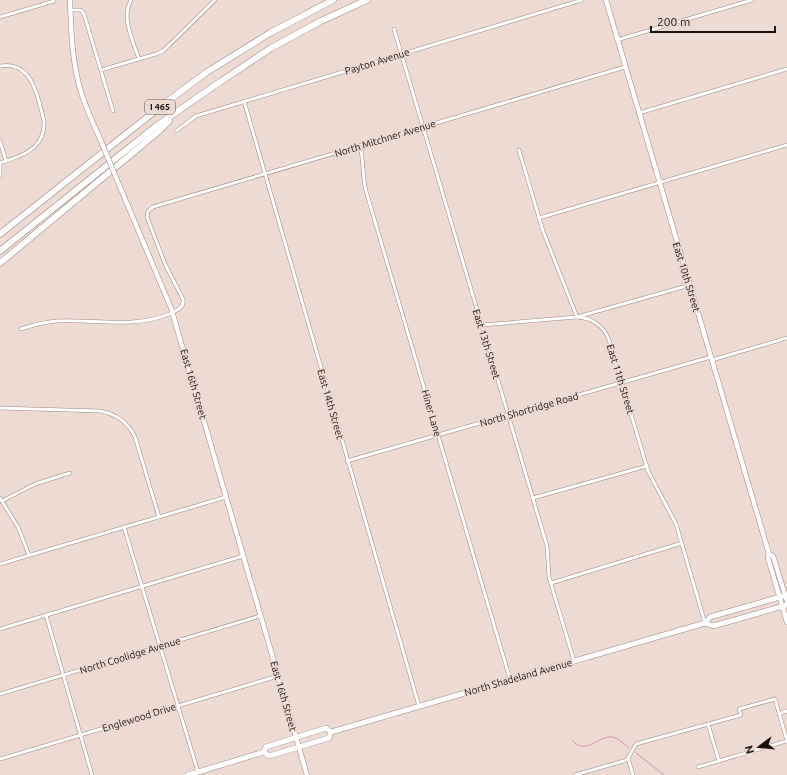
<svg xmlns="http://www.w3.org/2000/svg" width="787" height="775" font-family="Ubuntu,sans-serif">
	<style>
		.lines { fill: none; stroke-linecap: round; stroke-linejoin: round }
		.stream { stroke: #d695b0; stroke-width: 1 }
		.street-casing { stroke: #988680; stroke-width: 4 }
		.secondary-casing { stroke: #988680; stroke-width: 5.5 }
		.primary-casing { stroke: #988680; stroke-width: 6 }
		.highway-casing { stroke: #988680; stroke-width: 7 }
		.street { stroke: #fff; stroke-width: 3 }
		.secondary { stroke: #fff; stroke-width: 4.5 }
		.primary { stroke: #fff; stroke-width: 5 }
		.highway { stroke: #fff; stroke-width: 6 }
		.secondary-bridge-casing { stroke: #988680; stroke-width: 5.5; stroke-linecap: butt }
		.secondary-bridge { stroke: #fff; stroke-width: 4.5 }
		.labels { text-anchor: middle; stroke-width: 3.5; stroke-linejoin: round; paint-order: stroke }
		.shield { fill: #eddad3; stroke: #574d4a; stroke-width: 1 }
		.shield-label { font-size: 9px; font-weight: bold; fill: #17110f }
		.street-label { font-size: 10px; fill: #17110f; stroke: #eddad3 }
	</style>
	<rect width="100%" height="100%" fill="#eddad3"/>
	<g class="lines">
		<g class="stream">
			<path d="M573 741C585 756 599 735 613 737 618 738 624 744 629 748"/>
			<path d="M636 753 664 775"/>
		</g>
		<g class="street-casing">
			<g id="street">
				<path d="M131 0C121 18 133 41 139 59"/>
				<path d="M71 10H81L84 14 113 111"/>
				<path d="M0 17 54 1"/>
				<path d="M394 29 547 546 549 577 574 661"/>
				<path d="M617 40 752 0"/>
				<path d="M0 66C33 61 38 97 44 121 45 149 22 156 0 163"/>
				<path d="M101 70 156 54 163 51 215 0"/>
				<path d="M244 101 419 706"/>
				<path d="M639 113 787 69"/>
				<path d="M176 131 196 116 582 0"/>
				<path d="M0 141 6 161"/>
				<path d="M360 146C364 161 362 176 366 191L510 679"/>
				<path d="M519 150 543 231 577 317C592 318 604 326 609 340L648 471 676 524 705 623"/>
				<path d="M0 163V176"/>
				<path d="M539 218 787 145"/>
				<path d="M482 325 577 317 690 285"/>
				<path d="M21 329C33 325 44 322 57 321 95 319 132 329 169 314 176 311 185 308 183 299L165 264 147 217 148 211 153 207 625 67"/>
				<path d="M712 360 787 338"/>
				<path d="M0 408 100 411C116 414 128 422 135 437L159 517"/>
				<path d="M347 461 711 357"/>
				<path d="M0 498 18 527 29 555"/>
				<path d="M533 498 647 466"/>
				<path d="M2 501 35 484 70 473"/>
				<path d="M124 527 198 772"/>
				<path d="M0 564 226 497"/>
				<path d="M551 583 682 543"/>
				<path d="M46 615 92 775"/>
				<path d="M0 629 243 556"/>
				<path d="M0 694 260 616"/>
				<path d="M779 714 787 711"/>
				<path d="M708 724 719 761"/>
				<path d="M628 758 633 775"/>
				<path d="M0 759 278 676"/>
				<path d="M575 775 627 760 636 744 741 715 739 709 775 699 787 741 698 767"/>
			</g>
		</g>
		<g class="secondary-casing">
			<g id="secondary">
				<path d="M70 0C71 31 72 62 81 92 86 109 94 125 101 141"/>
				<path d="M606 0 769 554 768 558 787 622"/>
				<path d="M115 175 171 308 307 775"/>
				<path d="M769 554 773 556 787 601"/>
			</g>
		</g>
		<g class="primary-casing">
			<g id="primary">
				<path d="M705 623 713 626 787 605"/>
				<path d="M331 732 705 623 710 617 787 595"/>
				<path d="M264 752 269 756 329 738 331 732"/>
				<path d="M188 775 264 752 266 747 326 728 331 732"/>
			</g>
		</g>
		<g class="highway-casing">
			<g id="highway">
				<path d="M0 234 164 104 207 72 270 33 333 0"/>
				<path d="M0 251 155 127 214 86 271 48 321 21 367 0"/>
				<path d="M0 263 159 131 169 121"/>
			</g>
		</g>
		<use href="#street" class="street"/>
		<use href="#secondary" class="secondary"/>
		<use href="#primary" class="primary"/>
		<use href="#highway" class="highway"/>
		<g class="secondary-bridge-casing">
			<path id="secondary-bridge" d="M101 141 115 175"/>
		</g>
		<use href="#secondary-bridge" class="secondary-bridge"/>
	</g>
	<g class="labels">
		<rect class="shield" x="145" y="100" width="30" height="14" rx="3"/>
		<g class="shield-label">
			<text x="160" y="110">I 465</text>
		</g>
		<g class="street-label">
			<text transform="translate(377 61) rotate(-17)" y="4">Payton Avenue</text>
			<text transform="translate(385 138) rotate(-17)" y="4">North Mitchner Avenue</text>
			<text transform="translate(687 277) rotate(73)" y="4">East 10th Street</text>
			<text transform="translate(487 344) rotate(73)" y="4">East 13th Street</text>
			<text transform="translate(621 379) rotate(73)" y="4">East 11th Street</text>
			<text transform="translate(194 384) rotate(74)" y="4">East 16th Street</text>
			<text transform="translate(331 404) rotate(74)" y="4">East 14th Street</text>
			<text transform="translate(529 409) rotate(-16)" y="4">North Shortridge Road</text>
			<text transform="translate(432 413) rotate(74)" y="4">Hiner Lane</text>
			<text transform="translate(130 655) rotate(-17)" y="4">North Coolidge Avenue</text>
			<text transform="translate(518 677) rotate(-16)" y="4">North Shadeland Avenue</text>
			<text transform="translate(284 696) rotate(74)" y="4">East 16th Street</text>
			<text transform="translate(139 717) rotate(-17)" y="4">Englewood Drive</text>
		</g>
	</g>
	<g transform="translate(759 747) rotate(254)" stroke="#eddad3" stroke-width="3" paint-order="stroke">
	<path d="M0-3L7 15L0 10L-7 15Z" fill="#17110f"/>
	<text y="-6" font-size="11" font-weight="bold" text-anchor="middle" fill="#17110f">N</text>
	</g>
	<path d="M651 26v6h124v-6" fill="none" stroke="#17110f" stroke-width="2"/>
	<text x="657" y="26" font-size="12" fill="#17110f" stroke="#eddad3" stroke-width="3" paint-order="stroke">200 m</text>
</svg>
